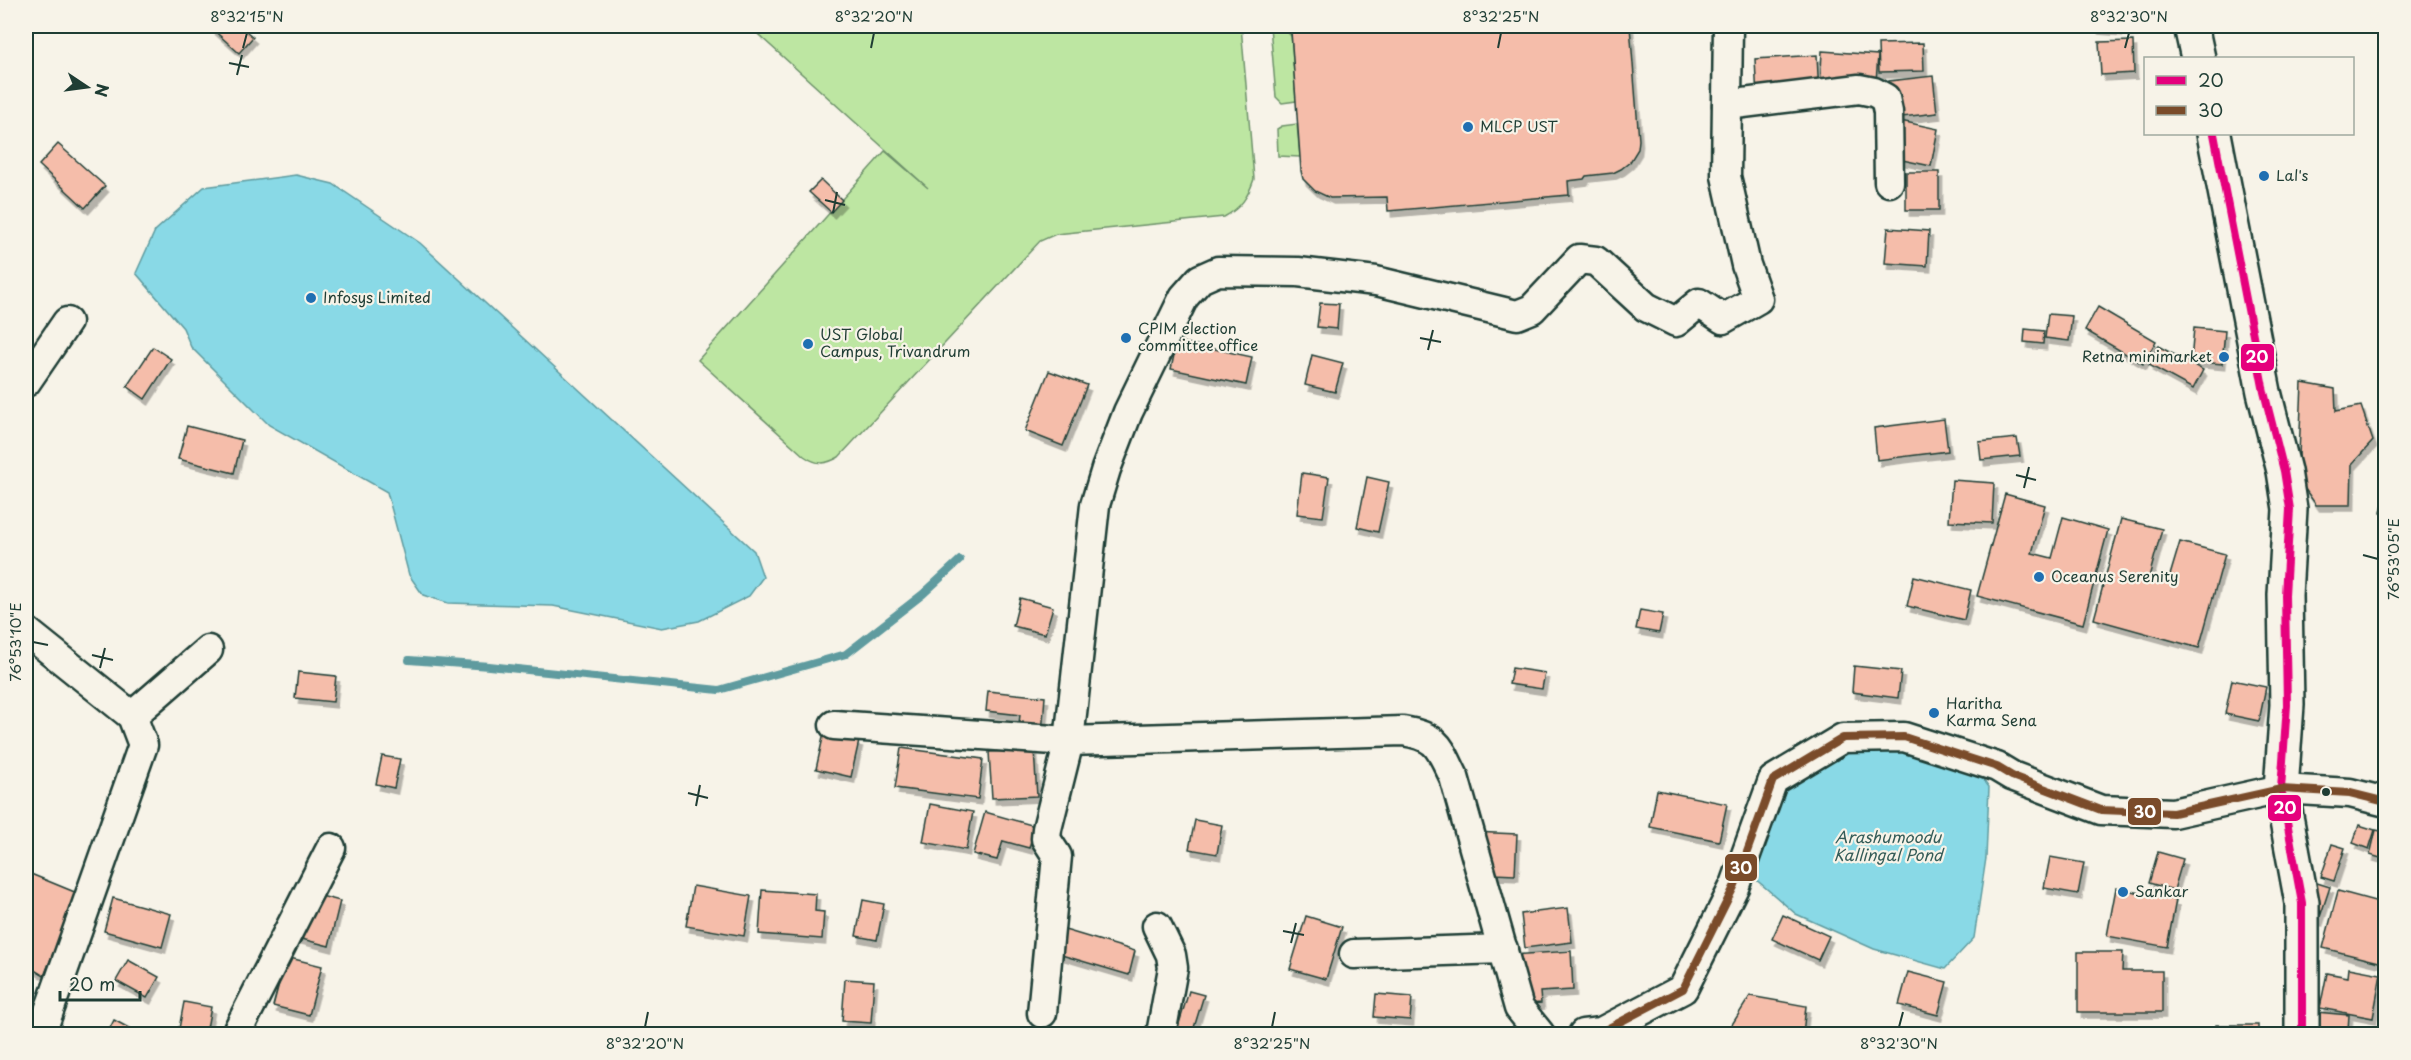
<svg xmlns="http://www.w3.org/2000/svg" width="2411" height="1060" font-family="'Playpen Sans',sans-serif">
	<style>
		.green { fill: #bde6a2; stroke: #6e926b; stroke-width: 1.5 }
		.water { fill: #89d9e6; stroke: #5f9b9f; stroke-width: 1.5 }
		.lines { fill: none; stroke-linecap: round; stroke-linejoin: round }
		.stream { stroke: #5f9b9f; stroke-width: 8 }
		.building { fill: #f5bdaa; stroke: #1f3d34; stroke-width: 1.5; filter: url(#shadow) }
		.minor-casing { stroke: #1f3d34; stroke-width: 33 }
		.secondary-casing { stroke: #1f3d34; stroke-width: 38 }
		.minor { stroke: #f7f3e8; stroke-width: 28 }
		.secondary { stroke: #f7f3e8; stroke-width: 33 }
		.bus-1-casing { stroke: #f7f3e8; stroke-width: 12 }
		.bus-2-casing { stroke: #f7f3e8; stroke-width: 12 }
		.bus-1 { stroke: #e5007d; stroke-width: 8 }
		.bus-2 { stroke: #7a4b2a; stroke-width: 8 }
		.ticks { fill: none; stroke: #1f3d34; stroke-width: 2 }
		.poi-dot { fill: #1f6fb2; stroke: #f7f3e8; stroke-width: 2 }
		.bus-dot { fill: #1f3d34; stroke: #f7f3e8; stroke-width: 2 }
		.labels { text-anchor: middle; stroke-width: 4.5; stroke-linejoin: round; paint-order: stroke }
		.poi-label { font-size: 15px; fill: #1f3d34; stroke: #f7f3e8; text-anchor: start }
		.water-label { font-size: 16px; font-style: italic; fill: #345c58; stroke: #f7f3e8 }
		.line-badge { stroke: #f7f3e8; stroke-width: 2 }
		.badge-label { font-size: 16px; text-anchor: middle; font-weight: bold; fill: #fff }
		.neatline { fill: none; stroke: #1f3d34; stroke-width: 2 }
		.ticks-label { font-size: 15px; text-anchor: middle; fill: #1f3d34 }
	</style>
	<defs>
		<filter id="shadow"><feDropShadow dx="3.5" dy="6" stdDeviation="0" flood-color="#0004"/></filter>
	</defs>
	<rect width="100%" height="100%" fill="#f7f3e8"/>
	<filter id="ink" filterUnits="userSpaceOnUse"><feTurbulence type="fractalNoise" baseFrequency=".0167" numOctaves="2"/><feDisplacementMap in="SourceGraphic" scale="12" xChannelSelector="R" yChannelSelector="G"/><feConvolveMatrix kernelMatrix="1 2 1 2 8 2 1 2 1" color-interpolation-filters="sRGB"/></filter>
	<g filter="url(#ink)">
		<g class="green">
			<path d="M749 26H1241L1254 179C1248 197 1241 208 1224 217L1056 234 1040 241 839 457C825 465 817 465 804 456L698 360 885 151 928 188Z"/>
			<path d="M1270 26H1282L1291 32 1296 101 1282 103 1276 97Z"/>
			<path d="M1297 124 1300 157 1278 156 1277 129 1282 126Z"/>
		</g>
		<g class="water">
			<path d="M296 175 333 184 420 243 754 551 763 577 749 596 699 621 662 628 553 606 448 603 423 595 409 575 387 492 269 425 191 347 183 328 136 273 155 231 204 187Z"/>
			<path d="M1850 748H1921L1974 767 1989 787 1986 858 1974 938 1945 969 1874 949 1796 914 1753 877 1787 786Z"/>
		</g>
		<g class="lines">
			<path class="stream" d="M409 660 489 666 719 690 846 654 923 594 960 560"/>
		</g>
		<g class="building">
			<path d="M209 26H240L253 37 239 53Z"/>
			<path d="M1282 26H1630L1639 140 1638 149 1630 162 1621 169 1613 173 1586 176 1584 179 1568 181 1569 195 1388 211 1387 197 1330 198 1315 191 1303 179 1301 171 1291 32Z"/>
			<path d="M2095 26H2134V31L2095 28Z"/>
			<path d="M2133 41 2134 73 2101 75 2099 42Z"/>
			<path d="M1923 43 1924 71 1879 72 1878 44Z"/>
			<path d="M1822 51 1878 55 1875 95 1820 92Z"/>
			<path d="M1817 55 1819 95 1757 99 1755 59Z"/>
			<path d="M1933 76 1937 113 1893 118 1889 81Z"/>
			<path d="M1896 120 1938 129 1931 166 1888 157Z"/>
			<path d="M58 144 105 186 85 208 39 165Z"/>
			<rect x="1906" y="172" width="33" height="38"/>
			<path d="M821 180 842 200 831 212 809 192Z"/>
			<path d="M1888 228 1929 231 1927 266 1885 263Z"/>
			<path d="M1320 303 1339 304 1337 329 1317 327Z"/>
			<path d="M2098 307 2156 341 2143 364 2085 330Z"/>
			<path d="M2048 314 2072 316 2069 341 2045 338Z"/>
			<path d="M2194 328 2225 331 2222 364 2191 361Z"/>
			<path d="M2025 329 2044 331 2043 344 2024 342Z"/>
			<path d="M1177 341 1252 357 1246 385 1171 369Z"/>
			<path d="M2158 346 2203 370 2193 389 2149 365Z"/>
			<path d="M153 347 171 359 145 399 127 386Z"/>
			<path d="M1312 355 1343 363 1335 392 1305 385Z"/>
			<path d="M1049 371 1087 385 1063 446 1025 431Z"/>
			<path d="M2302 383 2335 389 2336 411 2361 406 2373 441 2352 464 2351 505H2316L2298 479Z"/>
			<path d="M1944 419 1948 451 1877 460 1874 428Z"/>
			<path d="M187 426 242 440 234 473 178 459Z"/>
			<path d="M2017 438 2020 456 1981 460 1979 442Z"/>
			<path d="M1302 473 1329 477 1323 517 1297 514Z"/>
			<path d="M1367 477 1389 482 1378 532 1357 527Z"/>
			<path d="M1952 480 1994 483 1992 523 1949 521Z"/>
			<path d="M2386 489V514L2381 513Z"/>
			<path d="M2005 494 2045 505 2032 553 2052 558 2063 517 2108 530 2083 624 1977 596Z"/>
			<path d="M2121 519 2162 529 2149 577 2168 582 2180 542 2225 554 2199 648 2094 619Z"/>
			<path d="M1914 576 1971 590 1964 620 1907 606Z"/>
			<path d="M1020 598 1053 607 1045 634 1013 626Z"/>
			<path d="M1640 610 1663 614 1659 633 1636 629Z"/>
			<path d="M1854 666 1901 671 1898 698 1852 692Z"/>
			<path d="M1512 668 1545 673 1542 689 1509 684Z"/>
			<path d="M298 672 336 676 333 702 295 698Z"/>
			<path d="M2232 680 2266 687 2259 721 2225 714Z"/>
			<path d="M988 691 1045 697 1042 733 1018 731 1020 715 986 711Z"/>
			<path d="M824 733 859 741 851 777 816 769Z"/>
			<path d="M901 748 983 759 978 799 895 788Z"/>
			<path d="M1034 750 1037 796 992 798 989 752Z"/>
			<path d="M382 756 400 759 394 788 376 784Z"/>
			<path d="M1657 790 1727 804 1719 841 1650 827Z"/>
			<path d="M930 804 973 812 966 850 923 842Z"/>
			<path d="M985 812 1035 826 1029 848 1003 841 997 860 973 854Z"/>
			<path d="M1195 820 1222 825 1217 854 1189 849Z"/>
			<path d="M2359 825 2375 830 2369 849 2353 843Z"/>
			<path d="M2376 830 2386 832 2384 859 2370 855Z"/>
			<path d="M1473 832 1517 834 1515 875 1471 873Z"/>
			<path d="M2332 844 2345 848 2334 881 2321 877Z"/>
			<path d="M2158 852 2183 859 2174 890 2149 883Z"/>
			<path d="M2050 857 2084 863 2078 894 2044 888Z"/>
			<path d="M26 872 77 893 44 976 26 965Z"/>
			<path d="M2317 883 2330 887 2319 920 2306 916Z"/>
			<path d="M693 886 751 896 744 936 686 926Z"/>
			<path d="M2116 888 2176 900 2167 947 2107 936Z"/>
			<path d="M762 890 816 894 815 911 824 912 822 939 759 934Z"/>
			<path d="M2338 891 2386 904V952L2383 963 2323 948Z"/>
			<path d="M306 892 340 901 329 946 294 937Z"/>
			<path d="M113 898 171 914 162 947 104 931Z"/>
			<path d="M863 900 884 904 877 940 856 936Z"/>
			<path d="M1568 908 1572 942 1525 948 1521 914Z"/>
			<path d="M1783 915 1829 936 1818 960 1772 939Z"/>
			<path d="M1306 916 1342 927 1326 979 1290 969Z"/>
			<path d="M1065 930 1135 951 1129 975 1058 954Z"/>
			<path d="M1571 951 1573 990 1540 992 1541 1003 1516 1005 1512 955Z"/>
			<path d="M2078 952H2123L2122 971H2162V1012H2078Z"/>
			<path d="M286 957 322 966 309 1015 273 1006Z"/>
			<path d="M128 960 159 977 147 998 116 981Z"/>
			<path d="M2349 968 2381 974 2373 1018 2320 1008 2327 973 2348 977Z"/>
			<path d="M1908 972 1947 982 1938 1015 1899 1005Z"/>
			<path d="M845 979 874 981 871 1023 842 1021Z"/>
			<path d="M1189 991 1204 995 1193 1031 1178 1027Z"/>
			<path d="M1376 994 1412 997 1410 1020 1374 1017Z"/>
			<path d="M1750 996 1806 1006 1803 1034H1726Z"/>
			<path d="M184 1002 211 1007 206 1034H178Z"/>
			<path d="M2305 1011 2349 1015 2348 1030 2327 1029V1032L2304 1031Z"/>
			<path d="M114 1020 140 1034H107Z"/>
			<rect x="2216" y="1025" width="42" height="9"/>
			<path d="M699 1029 719 1034H697Z"/>
			<path d="M1484 1032V1034H1439Z"/>
			<path d="M2327 1032 2365 1034H2327Z"/>
		</g>
		<g class="lines">
			<g class="minor-casing">
				<g id="minor">
					<path d="M1727 105 1859 89 1874 92 1885 98 1888 112 1889 182"/>
					<path d="M26 382 67 322"/>
					<path d="M26 631 132 716 143 745 44 1025"/>
					<path d="M132 716 208 650"/>
					<path d="M834 725 1069 741 1403 731C1439 737 1439 747 1454 777L1519 1008 1540 1034"/>
					<path d="M1157 926 1171 955 1173 968 1161 1034"/>
					<path d="M1354 954 1503 949"/>
					<path d="M1042 1013 1057 856 1046 839 1047 829 1069 741 1095 505 1106 469 1128 412 1184 297 1200 279 1218 271 1298 272 1376 281 1517 315 1532 309 1579 259 1596 261 1646 307 1676 322 1699 303 1723 319 1758 299 1746 265 1726 176 1728 26"/>
					<path d="M236 1034 331 848"/>
					<path d="M1583 1034 1601 1032 1683 989 1735 885 1773 780 1843 738 1904 737 1997 767 2012 776 2101 810 2173 813 2281 789 2350 793 2386 802"/>
				</g>
			</g>
			<g class="secondary-casing">
				<g id="secondary">
					<path d="M2191 26 2198 58"/>
					<path d="M2214 134 2264 392 2284 471 2290 509 2285 595 2287 705 2281 789 2302 903V1034"/>
				</g>
			</g>
			<use href="#minor" class="minor"/>
			<use href="#secondary" class="secondary"/>
			<g class="bus-1-casing">
				<path id="bus-1" d="M2214 134 2264 392 2284 471 2290 509 2285 595 2287 705 2281 789 2302 903V1034"/>
			</g>
			<g class="bus-2-casing">
				<path id="bus-2" d="M1583 1034 1601 1032 1683 989 1735 885 1773 780 1843 738 1904 737 1997 767 2012 776 2101 810 2173 813 2281 789 2350 793 2386 802"/>
			</g>
			<use href="#bus-1" class="bus-1"/>
			<use href="#bus-2" class="bus-2"/>
		</g>
	</g>
	<path class="ticks" d="M243 48 247 33M871 48 874 33M1498 48 1501 33M2125 48 2129 33M229 63 249 67M237 75 242 55M825 200 845 205M833 213 837 192M1420 338 1441 342M1428 350 1433 330M2016 475 2036 480M2024 488 2029 467M2363 555 2378 559M33 642 48 645M92 655 113 660M100 668 105 648M688 793 708 798M696 806 700 785M1283 931 1304 935M1291 943 1296 923M645 1027 648 1012M1272 1027 1275 1012M1899 1027 1903 1012"/>
	<g class="poi-dot">
		<circle cx="1468" cy="127" r="6"/>
		<circle cx="2264" cy="176" r="6"/>
		<circle cx="311" cy="298" r="6"/>
		<circle cx="1126" cy="338" r="6"/>
		<circle cx="808" cy="344" r="6"/>
		<circle cx="2224" cy="357" r="6"/>
		<circle cx="2039" cy="577" r="6"/>
		<circle cx="1934" cy="713" r="6"/>
		<circle cx="2123" cy="892" r="6"/>
	</g>
	<circle class="bus-dot" cx="2326" cy="792" r="5"/>
	<g class="labels">
		<g class="poi-label">
			<text x="1480" y="132">MLCP UST</text>
			<text x="2276" y="181">Lal's</text>
			<text x="323" y="303">Infosys Limited</text>
			<text x="1138" y="334">CPIM election<tspan x="1138" dy="17">committee office</tspan></text>
			<text x="820" y="340">UST Global<tspan x="820" dy="17">Campus, Trivandrum</tspan></text>
			<text x="2212" y="362" text-anchor="end">Retna minimarket</text>
			<text x="2051" y="582">Oceanus Serenity</text>
			<text x="1946" y="709">Haritha<tspan x="1946" dy="17">Karma Sena</tspan></text>
			<text x="2135" y="897">Sankar</text>
		</g>
		<g class="water-label">
			<text x="1888" y="843">Arashumoodu<tspan x="1888" dy="18">Kallingal Pond</tspan></text>
		</g>
	</g>
	<g class="line-badge">
		<rect x="2240" y="343" width="35" height="29" rx="6" fill="#e5007d"/>
		<rect x="2267" y="794" width="35" height="28" rx="6" fill="#e5007d"/>
		<rect x="2127" y="797" width="35" height="29" rx="6" fill="#7a4b2a"/>
		<rect x="1724" y="853" width="34" height="29" rx="6" fill="#7a4b2a"/>
	</g>
	<g class="badge-label">
		<text x="2257" y="363">20</text>
		<text x="2285" y="814">20</text>
		<text x="2145" y="818">30</text>
		<text x="1741" y="874">30</text>
	</g>
	<rect width="2411" height="1060" fill="none" stroke="#f7f3e8" stroke-width="66"/>
	<rect x="2144" y="57" width="210" height="78" fill="#f7f3e8" stroke="#a1aaa0" stroke-width="1.5"/>
	<rect x="2156" y="76" width="30" height="9" fill="#e5007d" stroke="#a1aaa0" stroke-width="1.5"/>
	<text x="2198" y="87" font-size="18" fill="#1f3d34">20</text>
	<rect x="2156" y="106" width="30" height="9" fill="#7a4b2a" stroke="#a1aaa0" stroke-width="1.5"/>
	<text x="2198" y="117" font-size="18" fill="#1f3d34">30</text>
	<g transform="translate(87 87) rotate(103)" stroke="#f7f3e8" stroke-width="4.5" paint-order="stroke">
	<path d="M0-4.5L10 22L0 15L-10 22Z" fill="#1f3d34"/>
	<text y="-9" font-size="16" font-weight="bold" text-anchor="middle" fill="#1f3d34">N</text>
	</g>
	<path d="M60 991v9h80v-9" fill="none" stroke="#1f3d34" stroke-width="3"/>
	<text x="69" y="991" font-size="18" fill="#1f3d34" stroke="#f7f3e8" stroke-width="4.5" paint-order="stroke">20 m</text>
	<rect x="33" y="33" width="2345" height="994" class="neatline"/>
	<g class="ticks-label">
		<text x="247" y="22">8°32'15"N</text>
		<text x="874" y="22">8°32'20"N</text>
		<text x="1501" y="22">8°32'25"N</text>
		<text x="2129" y="22">8°32'30"N</text>
		<text transform="translate(2394 559) rotate(-90)" y="5">76°53'05"E</text>
		<text transform="translate(16 642) rotate(-90)" y="5">76°53'10"E</text>
		<text x="645" y="1049">8°32'20"N</text>
		<text x="1272" y="1049">8°32'25"N</text>
		<text x="1899" y="1049">8°32'30"N</text>
	</g>
</svg>
